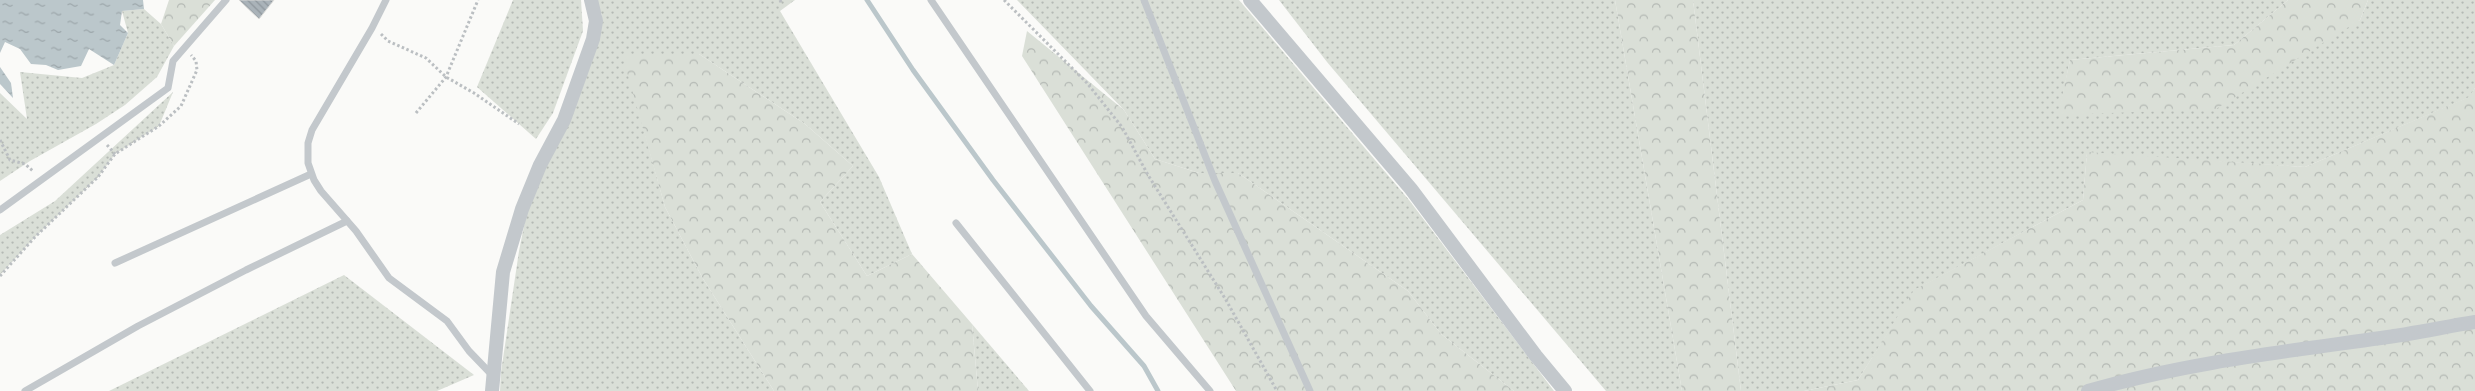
<svg xmlns="http://www.w3.org/2000/svg" width="2475" height="391" font-family="'Open Sans',sans-serif">
	<style>
		.grass { fill: url(#grass-dots) }
		.forest { fill: url(#forest-crowns) }
		.water { fill: url(#water-ripples) }
		.lines { fill: none; stroke-linecap: round; stroke-linejoin: round }
		.stream { stroke: #bbc7cb; stroke-width: 5 }
		.building { fill: url(#building-back-hatch); stroke: #dcdcda }
		.path { stroke: #bbbfc2; stroke-width: 3; stroke-dasharray: 2.5 2.5; stroke-linecap: butt }
		.service { stroke: #c3c8cc; stroke-width: 7 }
		.minor { stroke: #c3c8cc; stroke-width: 14 }
	</style>
	<defs>
		<pattern id="grass-dots" width="8" height="8" patternUnits="userSpaceOnUse" patternTransform="scale(1.25)"><rect width="8" height="8" fill="#dadfd7"/><path d="M2 2h.1M6 6h.1" fill="none" stroke="#b4b9b4" stroke-width="1.8" stroke-linecap="round"/></pattern>
		<pattern id="forest-crowns" width="20" height="18" patternUnits="userSpaceOnUse" patternTransform="scale(1.25)"><rect width="20" height="18" fill="#dadfd7"/><path d="M2 6a3 3 0 1 1 6 0M12 15a3 3 0 1 1 6 0" fill="none" stroke="#b4b9b4"/></pattern>
		<pattern id="water-ripples" width="26" height="14" patternUnits="userSpaceOnUse" patternTransform="scale(1.25)"><rect width="26" height="14" fill="#bbc7cb"/><path d="M2 4q2-2 4 0t4 0M15 11q2-2 4 0t4 0" fill="none" stroke="#9ca6aa"/></pattern>
		<pattern id="building-back-hatch" width="6" height="6" patternUnits="userSpaceOnUse" patternTransform="scale(1.25)"><rect width="6" height="6" fill="#aab3b9"/><path d="M-1 5l2 2M0 0l6 6M5-1l2 2" fill="none" stroke="#8e969c"/></pattern>
	</defs>
	<rect width="100%" height="100%" fill="#fafaf8"/>
	<g class="grass">
		<path d="M513 0H581L583 31 553 113 536 139 477 87Z"/>
		<path d="M595 0H795L780 11 879 177 912 254 867 276 820 202 853 166 805 124 699 54H623L665 207 702 277 774 391H500L501 372 519 251 528 206 598 42 602 15Z"/>
		<path d="M1017 0H1239L1409 200 1554 391H1514L1441 334 1408 291 1238 173H1199L1155 159 1124 110Z"/>
		<path d="M1279 0H1615L1682 391H1606L1327 62Z"/>
		<path d="M1693 0H2288L2234 45 2070 60 2059 114 2360 20 2368 0H2475V88L2470 97 2305 167 2087 153 2083 200 1915 290 1858 380 1804 391H1741Z"/>
		<path d="M144 9 161 24 174 46 157 77 125 105 96 124 30 161 0 181V93L27 119 20 72 82 78 114 65 128 33 122 11Z"/>
		<path d="M173 92 159 126 115 154 98 177 35 237 0 275V235L55 201Z"/>
		<path d="M344 275 474 375 437 391H109Z"/>
		<path d="M972 324 1029 391H978Z"/>
	</g>
	<g class="forest">
		<path d="M169 0H215L174 46 161 24Z"/>
		<path d="M1615 0H1693L1741 391H1682Z"/>
		<path d="M2288 0H2368L2360 20 2216 109 2058 115 2070 60 2234 45Z"/>
		<path d="M1027 31 1124 110 1155 159 1199 173H1238L1408 291 1441 334 1514 391H1236L1022 56Z"/>
		<path d="M622 54H699L805 124 853 166 820 202 867 276 912 254 972 324 978 391H774L702 277 665 207Z"/>
		<path d="M2475 88V391H1804L1858 380 1914 290 2083 200 2087 152 2305 167 2469 97Z"/>
	</g>
	<g class="water">
		<path d="M0 0H143L144 9 122 11 120 25 128 33 114 65 89 49 81 66 58 70 46 65 31 64 20 49 5 42 0 53Z"/>
		<path d="M0 67 11 83 13 98 0 84Z"/>
	</g>
	<g class="lines">
		<path class="stream" d="M867 0 913 70 993 180 1091 306 1144 366 1158 391"/>
	</g>
	<path class="building" d="M239 0H274L259 19Z"/>
	<g class="lines">
		<g class="path">
			<path d="M780 0 782 4"/>
			<path d="M1004 0 1087 83 1122 127 1148 175 1226 300 1277 391"/>
			<path d="M381 34 388 41 426 58 446 77 474 93 519 124"/>
			<path d="M416 113 446 77 478 0"/>
			<path d="M0 140 10 160 25 164 34 172"/>
			<path d="M107 145 115 154"/>
			<path d="M0 276 35 237 98 177 115 154 159 126 181 106 197 70 196 61 191 55"/>
		</g>
		<g class="service">
			<path d="M386 0 372 28 312 130 308 143V163L314 180 321 191 356 231 389 278 447 321 469 351 493 376"/>
			<path d="M931 0 1146 316 1210 391"/>
			<path d="M1144 0 1215 181 1310 391"/>
			<path d="M0 210 168 88 173 61 226 0"/>
			<path d="M956 223 1090 391"/>
			<path d="M115 263 311 174"/>
			<path d="M25 391 138 326 246 270 347 221"/>
		</g>
		<g class="minor">
			<path d="M1250 0 1411 189 1536 356 1565 391"/>
			<path d="M492 391 503 272 522 209 540 165 564 120 593 39 596 21 591 0"/>
			<path d="M2088 391C2184 363 2282 352 2381 338 2412 334 2444 327 2475 322"/>
		</g>
	</g>
</svg>
